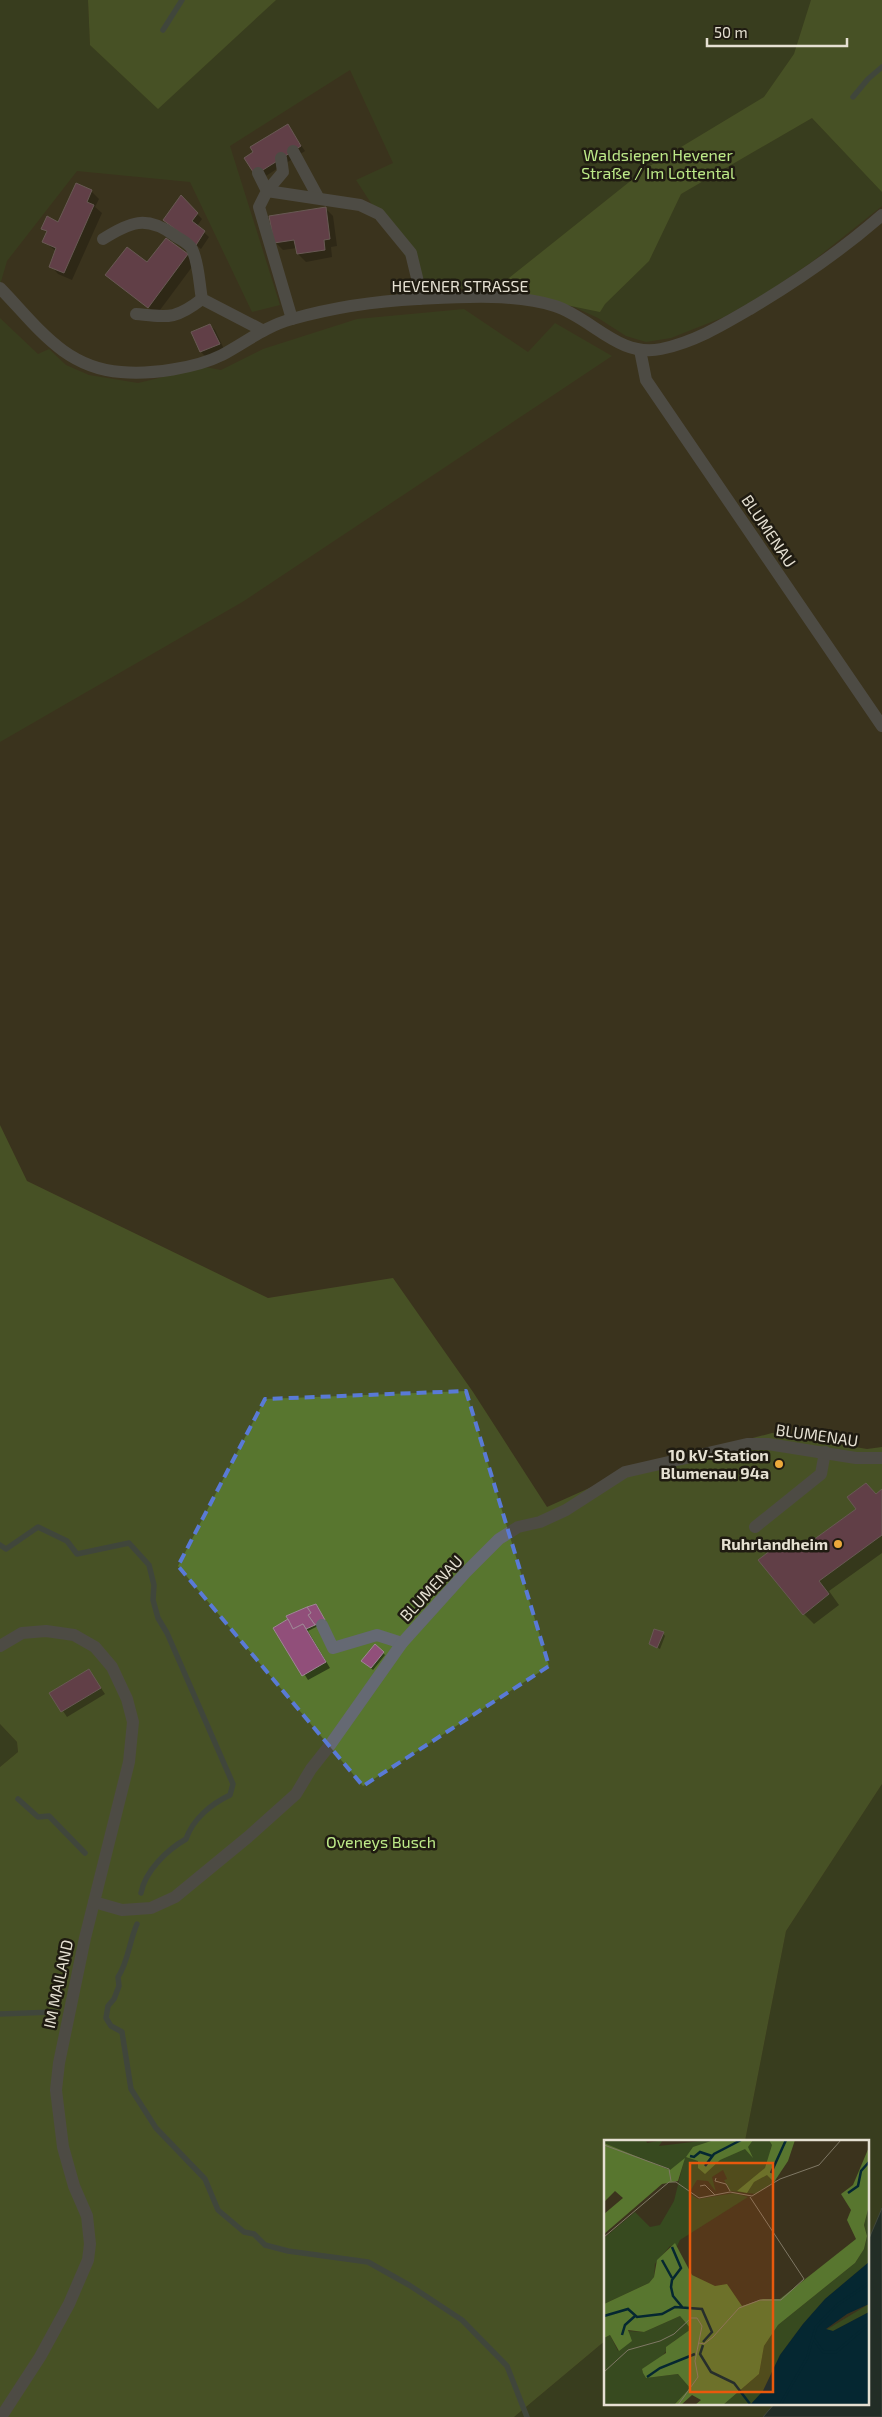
<svg xmlns="http://www.w3.org/2000/svg" width="882" height="2417" font-family="'Exo 2',sans-serif">
	<style>
		.green { fill: #374a1f }
		.forest { fill: #58762f }
		.water { fill: #052731; stroke: #485e61 }
		.shadow { fill: #0007 }
		.lines { fill: none; stroke-linecap: round; stroke-linejoin: round }
		.stream { stroke: #485e61; stroke-width: 5.5 }
		.building { fill: #914f7a; stroke: #9f8695 }
		.minor { stroke: #656973; stroke-width: 12 }
		.marked { fill: none; stroke: #597ad6; stroke-width: 4; stroke-dasharray: 10 6; stroke-linejoin: round }
		.poi-dot { fill: #eca93b; stroke: #1f1b11; stroke-width: 2 }
		.labels { text-anchor: middle; stroke-width: 5; stroke-linejoin: round; paint-order: stroke }
		.park-label { font-size: 16px; fill: #bdea88; stroke: #1f1b11 }
		.street-label { font-size: 16px; fill: #e5e0d2; stroke: #1f1b11 }
		.poi-label { font-size: 16px; font-weight: bold; fill: #e5e0d2; stroke: #1f1b11; text-anchor: end }
		.inset-river { fill: none; stroke: #052731; stroke-width: 2.5 }
		.inset-road { fill: none; stroke: #7f7865; stroke-width: 1 }
		.view { fill: #e8590c; fill-opacity: 0.15; stroke: #e8590c; stroke-width: 2.5 }
		.inset-edge { fill: none; stroke: #e5e0d2; stroke-width: 2.5 }
	</style>
	<rect width="100%" height="100%" fill="#3b331d"/>
	<g class="green">
		<path d="M0 0H88L90 45 104 0H882V206L813 261 765 294 724 317 671 338 646 342 626 336 598 318 574 307 494 290 473 288 431 290 422 282 356 180 393 163 350 70 230 146 280 305 252 312 190 182 77 171 7 261 0 285Z"/>
		<path d="M464 309 528 352 555 323 612 356 244 601 0 742V318L38 354 49 349 66 365 89 375 138 383 205 367 221 370 263 349 357 319Z"/>
		<path d="M0 1724 17 1742 18 1752 0 1767Z"/>
		<path d="M882 1784V2208L868 2241V2141H745L786 1931Z"/>
		<path d="M606 2340V2403H775L763 2417H514Z"/>
	</g>
	<g class="forest">
		<path d="M88 0H276L158 109 90 45Z"/>
		<path d="M811 0H882V192L812 118 681 194 649 261 605 304 600 312 494 290 648 167 764 97 794 54Z"/>
		<path d="M0 1125 27 1181 268 1298 393 1278 473 1392 547 1507 625 1472 772 1433 867 1449 882 1447V1784L786 1931 745 2141H606V2340L514 2417H0V1767L18 1752 17 1742 0 1724Z"/>
	</g>
	<path class="water" d="M882 2208V2417H763L775 2403H868V2241Z"/>
	<g class="shadow">
		<path d="M288 126 305 151 261 179 246 158Z"/>
		<path d="M91 191 99 199 95 207 102 213 72 280 58 274 51 266 56 251 43 241 47 233 43 228 58 223Z"/>
		<path d="M181 197 202 219 197 226 209 237 201 249 169 224Z"/>
		<path d="M325 208 333 216 337 246 331 247 332 257 306 262 298 254 297 248 283 250 275 242Z"/>
		<path d="M187 255 195 263 157 314 106 275Z"/>
		<path d="M210 325 215 330 224 349 206 357 201 352Z"/>
		<path d="M882 1491V1553L829 1591 839 1605 814 1624 804 1614 787 1539 799 1551Z"/>
		<path d="M316 1605 326 1622 308 1631 330 1668 308 1680 275 1628Z"/>
		<path d="M663 1633 665 1636 660 1649 650 1644Z"/>
		<path d="M376 1646 385 1655 373 1670 365 1663Z"/>
		<path d="M89 1670 105 1694 67 1717 51 1693Z"/>
	</g>
	<g class="lines">
		<g class="stream">
			<path d="M163 30 182 0"/>
			<path d="M853 97 868 79 882 67"/>
			<path d="M0 1545 6 1549 38 1527 67 1541 77 1554 129 1543 149 1565 154 1585 153 1600 158 1618 167 1633 233 1784 230 1795C211 1804 193 1819 186 1839 167 1850 145 1871 141 1893"/>
			<path d="M18 1799 38 1817 49 1816 85 1853"/>
			<path d="M137 1924C129 1942 128 1963 118 1977L119 1986 114 1999 108 2006 106 2018 111 2026 122 2032 131 2089 156 2128 205 2179 218 2210 244 2232 254 2234 265 2245 288 2251 368 2262 409 2285 462 2320 507 2366 527 2417"/>
			<path d="M0 2014 54 2012"/>
		</g>
	</g>
	<g class="building">
		<path d="M288 124 301 146 255 175 244 158 253 152 250 147Z"/>
		<path d="M76 183 92 190 87 202 94 205 64 273 49 267 56 248 42 242 47 231 41 229 47 216 58 222Z"/>
		<path d="M181 195 198 213 192 221 205 231 196 245 163 220Z"/>
		<path d="M326 207 330 239 324 240 325 250 297 254 294 240 274 243 269 216Z"/>
		<path d="M166 238 188 254 148 308 105 275 127 247 147 262Z"/>
		<path d="M210 324 220 344 200 352 191 332Z"/>
		<path d="M778 1460 783 1466 780 1468 775 1462Z"/>
		<path d="M866 1483 876 1494 882 1489V1535L819 1581 829 1594 803 1615 758 1560 787 1538 798 1551 856 1509 847 1497Z"/>
		<path d="M316 1604 325 1620 315 1625 308 1615 311 1613 307 1607Z"/>
		<path d="M307 1607 311 1613 308 1615 315 1625 306 1629 303 1624 293 1629 286 1616Z"/>
		<path d="M288 1619 293 1629 303 1624 326 1662 302 1676 273 1628Z"/>
		<path d="M654 1629 664 1632 657 1648 649 1644Z"/>
		<path d="M375 1644 384 1652 371 1668 361 1661Z"/>
		<path d="M89 1669 101 1688 61 1712 49 1693Z"/>
	</g>
	<g class="lines">
		<g class="minor">
			<path d="M293 151 318 197"/>
			<path d="M258 173 267 191 259 207 292 319"/>
			<path d="M267 191 360 205 379 214 411 253 418 282 419 299"/>
			<path d="M267 191 283 172 281 158"/>
			<path d="M103 239C130 222 146 215 174 235 179 239 189 243 192 249 199 264 199 283 202 299L262 330"/>
			<path d="M0 288C37 326 64 368 121 372 150 375 196 368 222 355 246 342 266 326 292 319 331 308 377 301 418 299 459 297 515 293 555 306 592 318 619 358 661 349 694 342 721 326 750 309 797 281 841 251 882 215"/>
			<path d="M136 314C168 317 175 320 202 299"/>
			<path d="M640 350 646 380 882 726"/>
			<path d="M755 1527 821 1474 825 1452"/>
			<path d="M322 1625 333 1648 377 1635 402 1643"/>
			<path d="M0 1646 22 1633 46 1631 74 1635 95 1647 112 1667 127 1699 133 1722 129 1762 85 1938 59 2063 56 2090 63 2147 74 2186 87 2216 90 2244 88 2260 69 2304 40 2357 1 2417"/>
			<path d="M94 1902 122 1910 151 1908 175 1897 248 1837 296 1794 311 1769 330 1745 402 1643 466 1572 499 1539 518 1527 540 1522 566 1510 625 1472 747 1444H768L856 1458H882"/>
		</g>
	</g>
	<path d="M0 0H882V2417H0ZM466 1391 549 1666 363 1786 178 1566 265 1399Z" fill="#3b331d" fill-opacity=".55" fill-rule="evenodd"/>
	<path class="marked" d="M466 1391 549 1666 363 1786 178 1566 265 1399Z"/>
	<g class="poi-dot">
		<circle cx="779" cy="1464" r="5"/>
		<circle cx="838" cy="1544" r="5"/>
	</g>
	<g class="labels">
		<g class="park-label">
			<text x="658" y="161">Waldsiepen Hevener<tspan x="658" dy="18">Straße / Im Lottental</tspan></text>
			<text x="381" y="1848">Oveneys Busch</text>
		</g>
		<g class="street-label">
			<text x="460" y="292">HEVENER STRASSE</text>
			<text transform="translate(769 531) rotate(56)" y="6">BLUMENAU</text>
			<text transform="translate(817 1435) rotate(8)" y="6">BLUMENAU</text>
			<text transform="translate(431 1588) rotate(-47)" y="6">BLUMENAU</text>
			<text transform="translate(58 1984) rotate(-78)" y="6">IM MAILAND</text>
		</g>
		<g class="poi-label">
			<text x="769" y="1461">10 kV-Station<tspan x="769" dy="18">Blumenau 94a</tspan></text>
			<text x="828" y="1550">Ruhrlandheim</text>
		</g>
	</g>
	<g transform="translate(604 2140)">
		<rect width="265" height="265" fill="#3b331d"/>
		<path d="M0 0H42L43 3 59 0 55 6 105 0H189L170 36 172 41 152 54 126 51 120 40 123 39 119 30 108 37 112 52 104 41 93 40 85 53 94 59 130 53 144 57 76 100 73 106H66L51 124 50 137 45 143 0 164V98L31 72 46 87 56 85 70 61 80 20 66 30 0 3ZM265 66V122L221 159 199 184 176 215 159 251 146 265H119L155 234 160 206 174 185 251 123 260 109 263 96 260 85ZM265 164V172L229 191 222 190ZM76 176 88 189 70 201 56 219 38 230 42 238 74 234 86 248 70 265H0V198L6 195 14 211 23 191 40 192Z" fill="#374a1f"/>
		<path d="M110 0H149L144 7 149 18 141 9 116 20 101 34 94 28V21L82 17 89 7ZM165 0H191L184 21 170 42 163 35 150 42 143 53 133 51 161 28 168 5ZM0 3 66 30 81 18 74 41 58 44 0 94V74L19 58 11 51 0 62ZM265 7V66L260 85 263 96 260 109 251 123 174 185 160 206 155 234 119 265H91L97 260 88 255 77 265H70L86 248 74 234 42 238 39 233 38 229 62 213V207L87 189 76 176 40 192 24 190 28 201 15 211 6 195 0 198V164L45 143 50 137 53 120 71 103 88 135 111 146 123 144 138 166 159 159H176L252 99 243 80 247 70 237 54 249 45Z" fill="#58762f"/>
		<path d="M265 122V164L243 174 222 189 229 191 265 172V265H146L159 251 176 215 199 184 221 159Z" fill="#052731"/>
		<path class="inset-river" d="M86 16 90 17 96 12 108 16M101 26 110 14 137 0M167 33 182 0M244 53 254 46 257 31 265 22M68 107 77 128 68 140 67 147 69 156 79 168M58 120 68 138M0 176 24 169 33 177 58 174 71 167 98 169 108 192 99 202M18 195 21 185 31 176M209 198 219 212H232L265 184M99 205 96 214 107 232 130 243 146 264M43 237 56 228 91 214M176 265 203 218 212 187 233 165 265 143"/>
		<path class="inset-road" d="M0 5 65 29 67 41M112 38 111 41 122 44 126 51M96 46 101 45 111 55M0 97 65 42H72L95 58 126 52 148 56 176 39 215 25 237 0M95 203 100 204 109 197 135 168 156 160H177L200 139 146 57M0 232 24 210 56 201 70 194 87 178H93L98 186 91 221 94 237 74 265"/>
		<path class="view" d="M86 23H169V252H86Z"/>
		<rect width="265" height="265" class="inset-edge"/>
	</g>
	<path d="M707 38v8h140v-8" fill="none" stroke="#e5e0d2" stroke-width="2.5"/>
	<text x="714" y="38" font-size="15" fill="#e5e0d2" stroke="#1f1b11" stroke-width="4" paint-order="stroke">50 m</text>
</svg>
